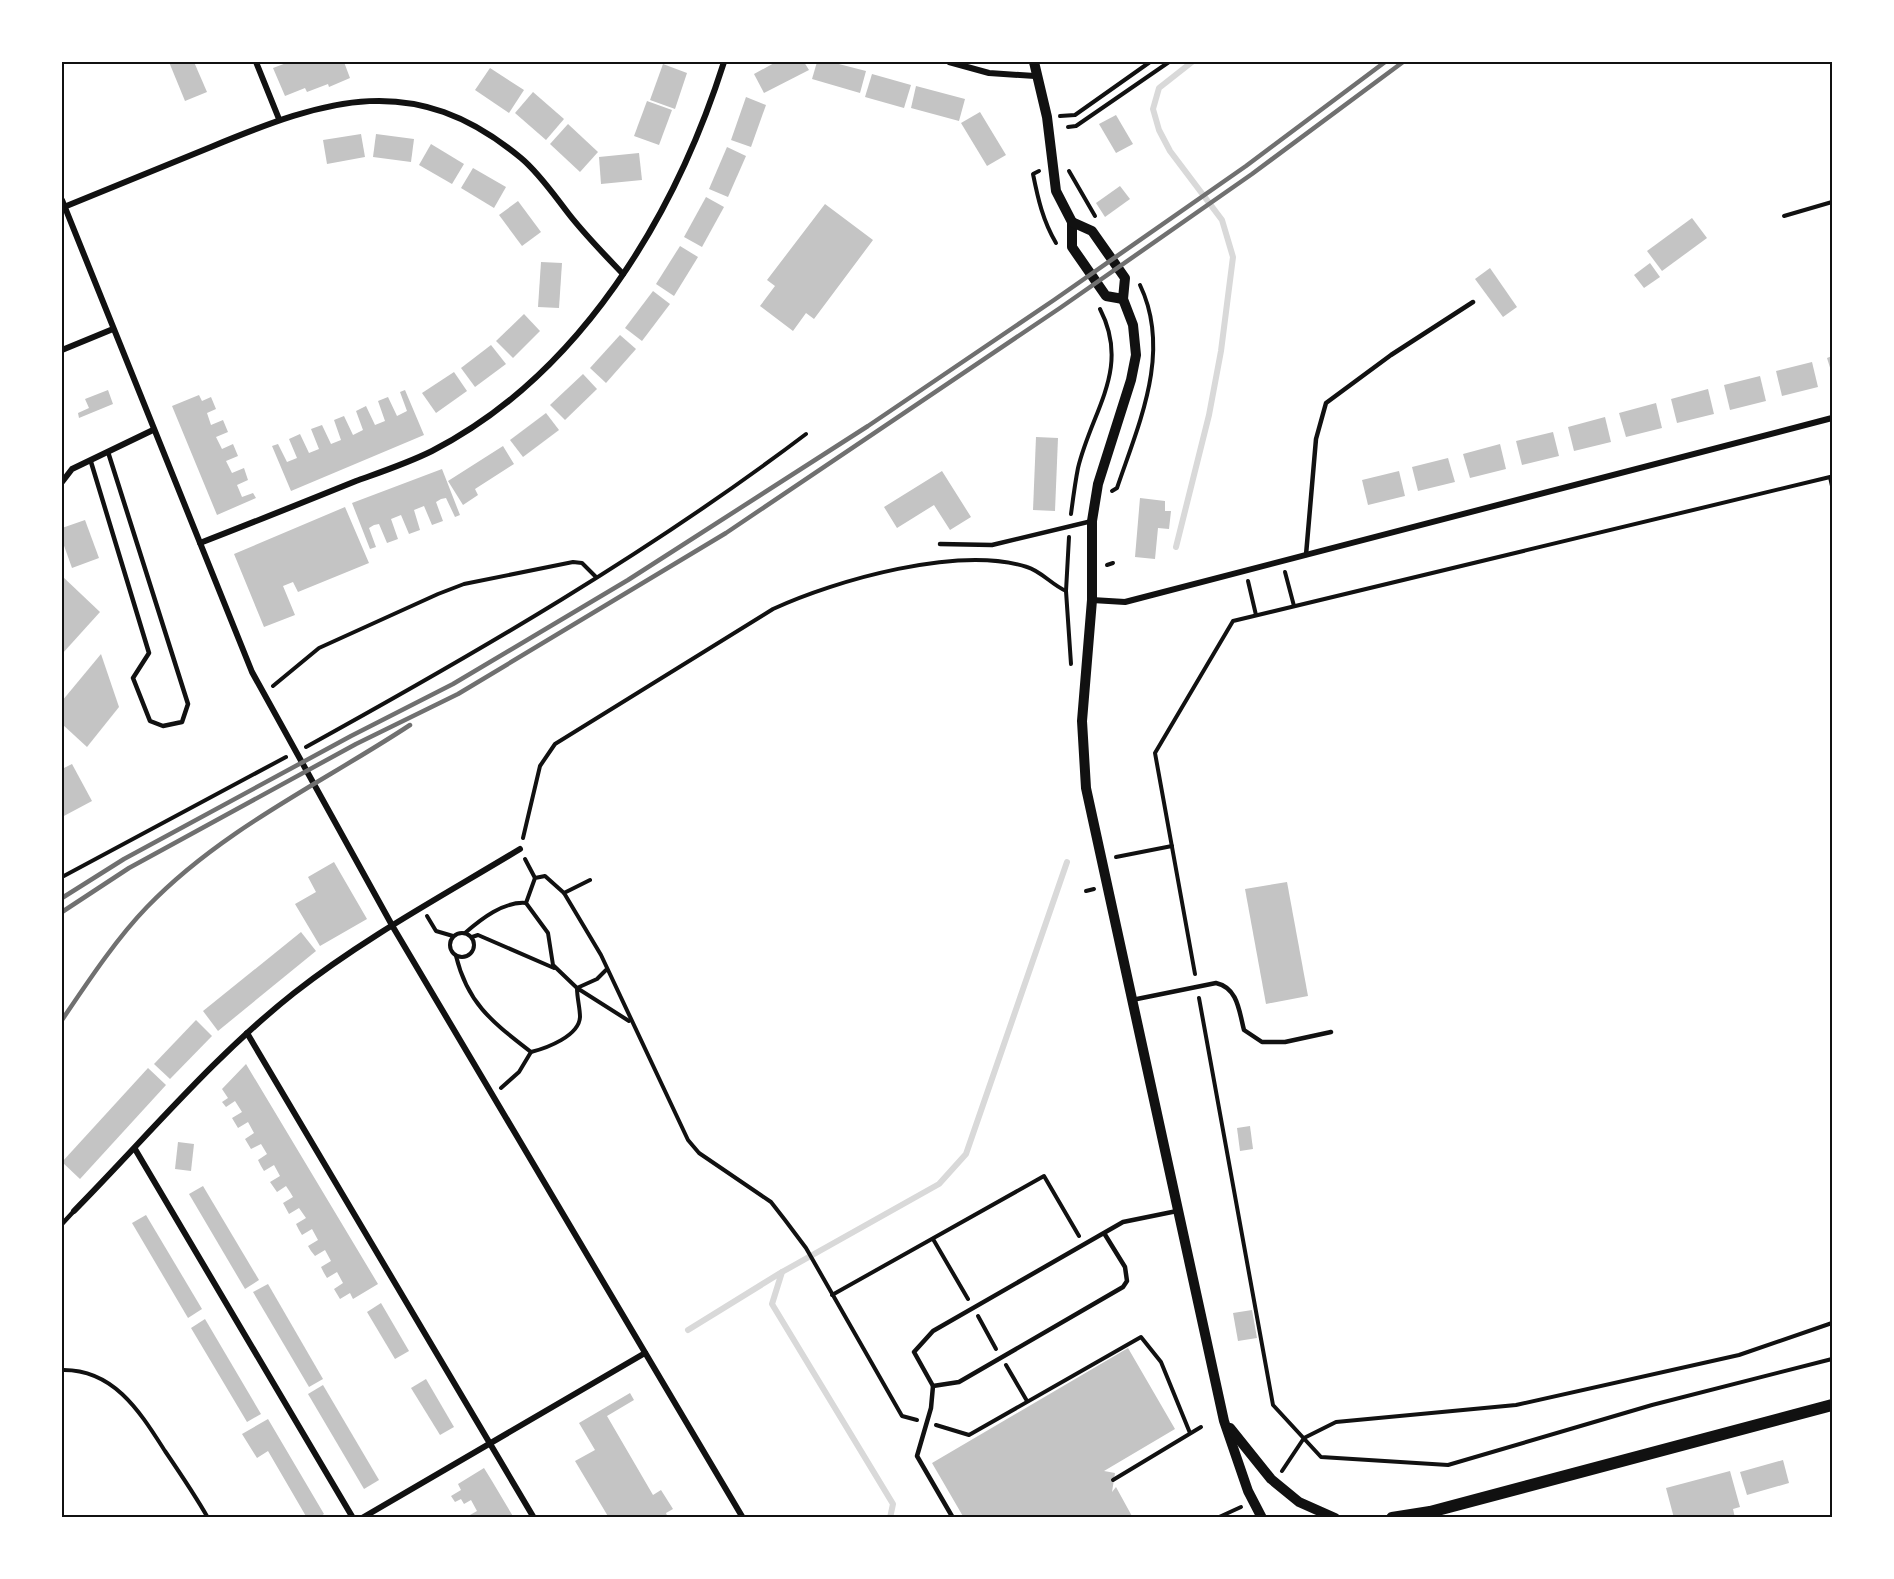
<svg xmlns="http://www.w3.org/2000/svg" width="1894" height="1579" font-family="'Sofia Sans Condensed',sans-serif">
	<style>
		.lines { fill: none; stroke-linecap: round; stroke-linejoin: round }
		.stream { stroke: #d9d9d9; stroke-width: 6 }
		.building { fill: #c4c4c4 }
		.path { stroke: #111; stroke-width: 4 }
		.service { stroke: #111; stroke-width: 4.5 }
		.minor { stroke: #111; stroke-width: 6 }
		.tertiary { stroke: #111; stroke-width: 10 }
		.secondary { stroke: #111; stroke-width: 12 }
		.rail { stroke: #707070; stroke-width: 4.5 }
		.neatline { fill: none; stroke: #111; stroke-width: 2 }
	</style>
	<rect width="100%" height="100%" fill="#fff"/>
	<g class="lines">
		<g class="stream">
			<path d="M1176 547 1209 415 1221 351 1233 257 1222 220 1170 151 1159 130 1153 109 1159 88 1192 62"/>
			<path d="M688 1330 782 1272"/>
			<path d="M890 1518 893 1504 772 1304 782 1272 939 1184 966 1154 1067 862"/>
		</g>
	</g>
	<g class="building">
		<path d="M169 62H194L207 92 185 101Z"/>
		<path d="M289 62H344L350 78 329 87 328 84 307 92 305 88 285 96 273 68Z"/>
		<path d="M776 62H804L809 70 764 93 754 74Z"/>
		<path d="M817 62H831L866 71 860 93 812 79Z"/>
		<path d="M663 64 687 73 675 109 650 100Z"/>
		<path d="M490 68 524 90 509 113 475 90Z"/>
		<path d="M872 74 911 85 904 108 865 97Z"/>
		<path d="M916 86 965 99 959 121 911 108Z"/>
		<path d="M533 92 564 119 546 140 515 113Z"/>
		<path d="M746 97 766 105 751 147 731 140Z"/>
		<path d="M647 101 672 110 659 145 634 136Z"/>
		<path d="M980 112 1006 155 987 166 961 123Z"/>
		<path d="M1116 115 1133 144 1116 153 1099 124Z"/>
		<path d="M568 124 598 152 580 172 550 144Z"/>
		<path d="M361 134 365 157 327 164 323 140Z"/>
		<path d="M376 134 414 139 411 162 373 157Z"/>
		<path d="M431 144 464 164 452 184 419 165Z"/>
		<path d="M727 147 746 156 728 197 709 189Z"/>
		<path d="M639 153 642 180 601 184 599 157Z"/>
		<path d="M473 168 506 187 494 208 461 188Z"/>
		<path d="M1120 186 1130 199 1105 217 1096 203Z"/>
		<path d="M706 197 724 207 702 247 684 237Z"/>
		<path d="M518 201 541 232 522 246 499 215Z"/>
		<path d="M825 204 873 240 814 319 806 313 793 331 760 306 775 286 767 280Z"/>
		<path d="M1692 218 1707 238 1662 271 1647 251Z"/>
		<path d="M680 246 698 257 674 296 656 284Z"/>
		<path d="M541 262 562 263 559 308 538 307Z"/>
		<path d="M1650 263 1660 277 1644 288 1634 275Z"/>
		<path d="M1490 268 1517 307 1503 317 1475 279Z"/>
		<path d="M653 291 670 304 642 341 625 328Z"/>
		<path d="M524 314 540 331 513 358 496 341Z"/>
		<path d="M620 335 636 349 606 383 590 368Z"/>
		<path d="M491 345 506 364 475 387 461 368Z"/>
		<path d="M1832 356V374L1827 358Z"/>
		<path d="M1812 362 1818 387 1782 396 1776 371Z"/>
		<path d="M454 372 467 391 436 413 422 393Z"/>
		<path d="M583 374 597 389 565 420 550 405Z"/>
		<path d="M1760 376 1766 401 1730 410 1724 385Z"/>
		<path d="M1708 389 1714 414 1677 423 1671 399Z"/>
		<path d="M108 390 113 404 79 418 78 413 89 408 85 399Z"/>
		<path d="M405 390 424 435 291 491 272 446 278 444 287 462 297 458 289 439 300 434 309 453 319 449 311 429 322 425 331 444 341 440 334 420 344 416 353 435 363 430 356 411 366 406 375 425 385 421 378 401 388 397 397 416 407 411 400 392Z"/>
		<path d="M199 395 202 401 211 397 216 409 207 413 211 425 223 420 228 432 216 437 222 449 233 444 238 456 226 461 232 473 244 468 248 480 237 485 242 497 253 493 256 498 217 515 172 406Z"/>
		<path d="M1656 403 1662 428 1626 437 1619 413Z"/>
		<path d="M546 413 559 430 523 457 510 440Z"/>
		<path d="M1605 417 1611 442 1574 451 1568 427Z"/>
		<path d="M1553 432 1559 456 1522 465 1516 441Z"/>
		<path d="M1036 437 1058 438 1055 511 1033 510Z"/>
		<path d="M1500 444 1506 469 1470 478 1463 454Z"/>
		<path d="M503 446 514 464 475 489 478 495 463 505 448 481Z"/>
		<path d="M1448 458 1455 482 1418 491 1412 467Z"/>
		<path d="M442 469 460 515 455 517 446 498 441 499 436 502 443 521 432 525 424 506 414 510 420 530 409 534 401 515 391 519 398 539 387 543 379 524 374 525 369 528 376 547 370 549 352 503Z"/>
		<path d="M942 471 971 517 950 530 934 505 897 528 884 507Z"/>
		<path d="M1399 471 1405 496 1368 505 1362 480Z"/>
		<path d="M1140 498 1165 501V511H1171L1169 529 1158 528 1155 559 1135 557Z"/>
		<path d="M345 507 369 563 298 592 293 582 283 586 295 615 264 627 234 554Z"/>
		<path d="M85 520 99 558 72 568 62 540V528Z"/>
		<path d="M62 576 100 612 62 654Z"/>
		<path d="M101 654 119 707 87 747 62 724V701Z"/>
		<path d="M72 764 92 801 62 817V769Z"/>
		<path d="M334 862 367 919 320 946 295 904 316 892 308 877Z"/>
		<path d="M1287 882 1308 996 1266 1004 1245 889Z"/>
		<path d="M301 932 316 951 218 1031 203 1011Z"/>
		<path d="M196 1020 212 1036 170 1079 154 1064Z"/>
		<path d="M246 1064 378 1284 353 1299 350 1293 340 1299 334 1289 343 1283 337 1272 327 1278 324 1273 321 1267 331 1261 325 1250 315 1256 311 1251 308 1246 318 1240 312 1229 302 1235 299 1230 296 1224 306 1218 299 1208 289 1214 283 1203 293 1197 290 1192 286 1186 277 1192 270 1182 280 1176 274 1165 264 1171 261 1166 258 1160 267 1154 261 1144 251 1149 245 1139 254 1133 248 1122 238 1128 232 1118 242 1112 235 1101 226 1107 222 1102 228 1098 222 1089Z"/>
		<path d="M148 1068 166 1085 80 1179 62 1162Z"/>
		<path d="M1250 1126 1253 1149 1240 1151 1237 1128Z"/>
		<path d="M178 1142 194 1144 191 1171 175 1169Z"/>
		<path d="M203 1186 259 1280 245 1289 189 1194Z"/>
		<path d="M146 1215 202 1309 188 1318 132 1223Z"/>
		<path d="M268 1284 323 1379 309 1387 253 1292Z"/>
		<path d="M381 1303 409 1351 395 1359 367 1312Z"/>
		<path d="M1252 1310 1257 1338 1238 1341 1233 1313Z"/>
		<path d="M205 1319 261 1414 247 1422 191 1328Z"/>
		<path d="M1128 1348 1175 1429 1104 1471 1115 1473 1112 1492 1116 1487 1133 1518H964L932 1463Z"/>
		<path d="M426 1379 454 1427 440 1435 411 1388Z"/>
		<path d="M323 1385 379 1480 364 1489 308 1394Z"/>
		<path d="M630 1393 634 1400 607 1416 653 1495 661 1490 673 1509 666 1513 668 1518H609L575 1461 595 1450 579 1423Z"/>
		<path d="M268 1419 324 1514 318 1518H307L268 1451 257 1458 242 1434Z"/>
		<path d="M1783 1460 1789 1483 1747 1495 1740 1472Z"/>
		<path d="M484 1468 492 1481 514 1518H472L470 1515 477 1511 471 1500 464 1504 461 1499 455 1502 451 1496 461 1490 458 1484Z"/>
		<path d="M1730 1471 1740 1507 1733 1509 1735 1518H1674L1666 1488Z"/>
	</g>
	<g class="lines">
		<g class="path">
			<path d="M1060 116 1075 115 1150 62"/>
			<path d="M1068 127 1076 126 1169 62"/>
			<path d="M1039 171 1033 174C1038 199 1043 221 1056 243"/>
			<path d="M1069 171 1095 216"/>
			<path d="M1784 216 1832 202"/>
			<path d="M1112 491 1117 488C1139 423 1172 352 1140 285"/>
			<path d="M1071 514C1073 499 1075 483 1078 468 1092 410 1131 369 1100 309"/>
			<path d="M1069 537 1066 591 1071 664"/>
			<path d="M1107 565 1113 563"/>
			<path d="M1285 572 1294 606"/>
			<path d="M1248 581 1256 615"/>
			<path d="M273 686 319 648 438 594 464 584 573 562 582 563 596 577"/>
			<path d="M306 747C478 652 649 553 806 434"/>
			<path d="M523 838 540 766 555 744 773 609C836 580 959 545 1027 567 1041 571 1052 585 1066 591"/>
			<path d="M1116 857 1172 846"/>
			<path d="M525 859 535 878"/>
			<path d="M62 877 286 757"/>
			<path d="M590 880 564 893 601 955 688 1140 699 1153 771 1202 785 1220 806 1248 902 1416 917 1420"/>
			<path d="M1086 891 1094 889"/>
			<path d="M564 893 545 876 535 878 526 903 548 933 553 965 577 988 597 979 606 970"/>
			<path d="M427 916 436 931 453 936"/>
			<circle cx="462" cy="945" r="12"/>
			<path d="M465 933C481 919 504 901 526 903"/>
			<path d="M472 937 478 935 554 968"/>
			<path d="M456 956C468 1005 494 1023 531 1052"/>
			<path d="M1195 974 1155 753 1233 621 1830 477 1832 486"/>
			<path d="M1199 998 1273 1405 1321 1457 1448 1465 1652 1405 1832 1359"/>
			<path d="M501 1088 519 1072 531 1052C547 1048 579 1036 580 1017 580 1008 577 998 577 988L629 1021"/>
			<path d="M933 1239 968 1299"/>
			<path d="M832 1295 1044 1176 1079 1236"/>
			<path d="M978 1316 996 1349"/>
			<path d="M1006 1365 1027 1401"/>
			<path d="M62 1370C114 1369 140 1412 165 1451 180 1473 195 1495 208 1518"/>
			<path d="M936 1425 969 1435 1141 1337 1161 1362 1190 1433"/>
			<path d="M1282 1471 1304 1438 1336 1422 1516 1405 1739 1355 1832 1323"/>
			<path d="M1113 1480 1201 1427"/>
			<path d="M1217 1518 1241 1507"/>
		</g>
		<g class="service">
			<path d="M91 462 149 653 133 678 150 721 163 726 182 722 188 704 108 452"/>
			<path d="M940 544 992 545 1092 521"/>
			<path d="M1306 555 1316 439 1326 403 1391 355 1473 302"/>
			<path d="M1132 1000 1216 983C1238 988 1239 1011 1244 1030L1262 1042H1285L1331 1032"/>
			<path d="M62 1224 74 1211"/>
			<path d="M1104 1233 1125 1267 1127 1281 1123 1287 959 1382 933 1386 914 1352 933 1331 1123 1222 1177 1211"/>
			<path d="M933 1386 931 1408 917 1456 953 1518"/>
		</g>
		<g class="minor">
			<path d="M256 62 279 119"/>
			<path d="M949 62 989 73 1035 76"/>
			<path d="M62 200 252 672 393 927 743 1518"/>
			<path d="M64 207C113 187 162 167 211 147 327 99 414 69 521 158 539 173 554 195 568 213 585 235 604 254 623 274"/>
			<path d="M62 350 113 329"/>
			<path d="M62 482 72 469 153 430"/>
			<path d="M200 543C252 523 304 502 356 481 381 472 408 463 432 451 580 375 675 216 724 62"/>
			<path d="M1092 600 1125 602 1832 418"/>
			<path d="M247 1033 534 1518"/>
			<path d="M135 1149 353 1518"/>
			<path d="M74 1211C146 1138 213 1057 294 993 364 938 444 895 520 849"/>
			<path d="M362 1518 645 1353"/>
		</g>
		<g class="tertiary">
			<path d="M1034 62 1047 117 1056 191 1072 222V247L1106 296 1123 299"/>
			<path d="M1072 222 1092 231 1125 278 1123 299 1133 325 1136 355 1131 380 1098 484 1092 521V600L1082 721 1086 788 1224 1421 1248 1491 1262 1518"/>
			<path d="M1230 1428 1271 1479 1299 1502 1335 1518"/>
		</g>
		<path class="secondary" d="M1392 1518 1430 1512 1832 1405"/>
		<g class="rail">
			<path d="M62 898 124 859 351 736 453 684 628 580 868 426 1054 300 1246 166 1385 62"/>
			<path d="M62 912 129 868 356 744 458 694 726 533 1060 308 1252 174 1403 62"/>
			<path d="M62 1020C87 983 116 939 147 907 222 829 322 783 410 725"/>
		</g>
	</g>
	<rect width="1894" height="1579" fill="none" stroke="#ffffff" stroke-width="126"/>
	<rect x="63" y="63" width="1768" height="1453" class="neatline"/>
</svg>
